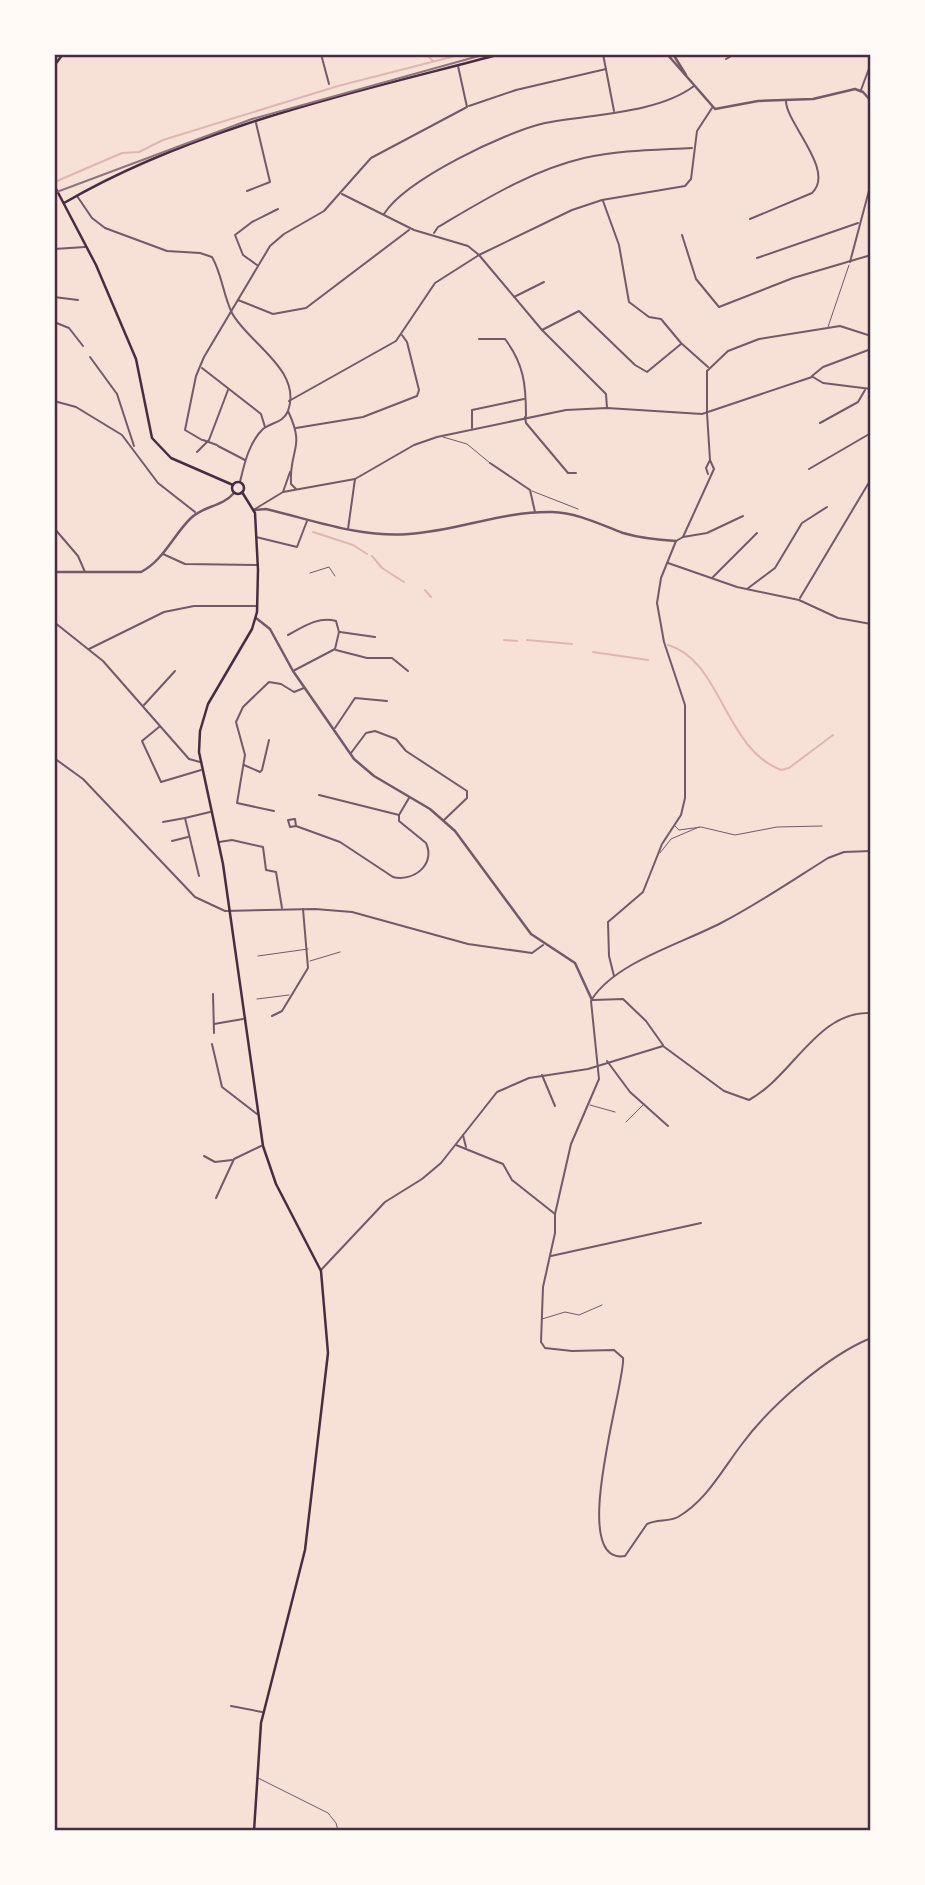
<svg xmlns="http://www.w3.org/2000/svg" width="925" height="1885" font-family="Karla,sans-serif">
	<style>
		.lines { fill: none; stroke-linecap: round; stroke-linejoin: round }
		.stream { stroke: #dcb8b0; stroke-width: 2 }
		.service { stroke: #755966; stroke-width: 1 }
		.pedestrian { stroke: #755966; stroke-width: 2 }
		.minor { stroke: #755966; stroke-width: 2 }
		.tertiary { stroke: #755966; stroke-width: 2.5 }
		.secondary { stroke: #4a2c40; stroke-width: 2.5 }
		.rail { stroke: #8f747c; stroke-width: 2 }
		.neatline { fill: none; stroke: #4a2c40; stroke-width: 2.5 }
	</style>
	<rect width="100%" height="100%" fill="#f7e1d7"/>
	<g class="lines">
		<g class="stream">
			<path d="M426 54 433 61"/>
			<path d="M57 181 122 153 139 152 163 140 338 86 463 54"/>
			<path d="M313 532 353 545 367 554"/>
			<path d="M372 556 382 568 404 582"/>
			<path d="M425 590 431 597"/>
			<path d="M504 640 517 641"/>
			<path d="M527 640 572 644"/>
			<path d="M668 645C721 660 724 748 781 770L789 768 833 735"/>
			<path d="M593 652 648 660"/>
		</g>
		<g class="service">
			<path d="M828 327 849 265"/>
			<path d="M443 437 467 444 490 463"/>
			<path d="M532 491 578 509"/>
			<path d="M310 573 329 567 335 576"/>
			<path d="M675 826 679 830 701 827 735 835 777 827 822 826"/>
			<path d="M660 853 671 839 699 827"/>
			<path d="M258 956 308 949"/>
			<path d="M310 961 340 952"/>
			<path d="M257 999 289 995"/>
			<path d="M590 1105 615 1112"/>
			<path d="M626 1122 644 1104"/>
			<path d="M542 1319 565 1312 579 1315 602 1305"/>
			<path d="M258 1778 328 1813 336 1823 338 1831"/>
		</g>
		<g class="pedestrian">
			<path d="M726 59 735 54"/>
			<path d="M203 440 217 445"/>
			<path d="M197 452 209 440 228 390"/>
		</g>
		<g class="minor">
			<path d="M321 54 329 84"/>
			<path d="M603 54 614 111"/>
			<path d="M861 90 871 63"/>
			<path d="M469 106 516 90 606 69"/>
			<path d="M247 191 270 182 256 123"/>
			<path d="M342 194 414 230 468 246 479 255 542 330 606 394 607 408"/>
			<path d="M77 196 92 218 105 228 167 251 200 253 212 257C222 274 223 295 232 313 247 342 303 370 288 411 283 423 272 422 263 429 249 442 244 465 240 482"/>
			<path d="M603 201 619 245 629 302 649 317 661 319 681 343 708 367"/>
			<path d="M384 214C405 180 505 132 545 123 590 114 657 114 694 86"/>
			<path d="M750 219 812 193C836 171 786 123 786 101"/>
			<path d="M434 233 438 227C484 200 532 170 584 158 620 150 656 150 692 148"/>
			<path d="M682 235 696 279 719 307 793 278 871 255"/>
			<path d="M54 249 85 247"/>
			<path d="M757 258 858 223"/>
			<path d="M850 262 871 183"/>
			<path d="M257 265 243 255 235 235 252 222 278 209"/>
			<path d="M54 297 78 300"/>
			<path d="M514 297 544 282"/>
			<path d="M238 300 273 314 306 308 409 230"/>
			<path d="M54 322 69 328 83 346"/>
			<path d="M542 330 579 311 635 365 647 372 681 344"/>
			<path d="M479 339H505C524 364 526 385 526 416"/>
			<path d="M90 357 117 394 134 446"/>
			<path d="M202 368 261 414 265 427"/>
			<path d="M812 376 823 367 871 349"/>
			<path d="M813 377 823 383 871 389"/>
			<path d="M54 401 76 407 122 435 158 483 195 512"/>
			<path d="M289 401 396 341 435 283 479 255 572 210 602 200 685 186 691 179 697 131 712 108"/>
			<path d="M288 411C306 449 289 448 291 484L296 489"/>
			<path d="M525 417 526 423 568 473H576"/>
			<path d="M820 423 858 402 865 390"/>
			<path d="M296 428 363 417 417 396 419 390 407 342 402 335"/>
			<path d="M472 428V410L524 399"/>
			<path d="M202 440 185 430 196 376 204 357 270 246 284 234 324 211 371 158 467 107 458 66"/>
			<path d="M218 446 245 460"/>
			<path d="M490 463 530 490 535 512"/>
			<path d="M809 469 871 433"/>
			<path d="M708 474 706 468 710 460"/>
			<path d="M283 492 290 472"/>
			<path d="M255 509 283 492 355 479 414 445 437 437 566 410 607 408 702 414 812 377"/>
			<path d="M54 528 78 556 85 572"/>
			<path d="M348 529 355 479"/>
			<path d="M256 537 297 547 307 521"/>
			<path d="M683 537 707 533 743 516"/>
			<path d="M163 554 185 564 257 565"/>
			<path d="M668 563 737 587 799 600 838 618 871 624"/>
			<path d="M712 578 757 533"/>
			<path d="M747 589 775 568 802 523 827 507"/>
			<path d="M800 598 871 479"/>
			<path d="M54 622 103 661 189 759 200 762"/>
			<path d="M340 632 375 637"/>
			<path d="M288 635C303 627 318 616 336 621L339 632 335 649 293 671"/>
			<path d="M89 649 164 612 194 606H256"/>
			<path d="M336 650 367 658H392L408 671"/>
			<path d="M144 705 175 671"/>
			<path d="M159 727 142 741 161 782 201 770"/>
			<path d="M335 728 355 698 387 701"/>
			<path d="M351 753 366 733 375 731 396 739 406 751 467 791V798L444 820"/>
			<path d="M54 758 83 779 195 897 225 911 315 909 352 912 468 944 532 953 543 945"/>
			<path d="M244 765 260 772 262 770 269 740"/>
			<path d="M319 795 399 815"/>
			<path d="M274 811 237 803 245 755 236 722 243 707 269 682 281 684 294 692 304 688"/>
			<path d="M163 822 185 818"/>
			<path d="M296 826 295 819 288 820 290 827 296 826 340 842 393 877C413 882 436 865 426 843L399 821V815L409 798"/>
			<path d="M172 841 188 837"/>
			<path d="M219 842 232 840 263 847 266 870 276 872 282 908"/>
			<path d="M199 876 185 818 210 812"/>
			<path d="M614 976 609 956 608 922 643 892 662 844 681 815 685 798V705L664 642 657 603 661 578 676 541 683 537 714 469 710 460 707 413V371L728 351 759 339 840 326 871 336"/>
			<path d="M213 994 214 1033"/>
			<path d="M592 999C616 962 683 943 721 923 758 904 793 880 828 858L844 852 871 851"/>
			<path d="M593 1000 623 999 646 1021 663 1045"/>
			<path d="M591 1001 599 1079 571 1144 555 1214V1233L543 1287 541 1342 545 1348 572 1351 614 1350 623 1358C627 1378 566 1566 625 1556L647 1524C657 1519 669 1522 678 1517 707 1500 722 1470 742 1444 770 1406 827 1356 871 1338"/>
			<path d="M272 1016 282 1011 308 968 303 909"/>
			<path d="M214 1024 243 1019"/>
			<path d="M212 1044 222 1087 257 1114"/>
			<path d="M607 1061 630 1092 668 1126"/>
			<path d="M542 1075 555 1106"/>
			<path d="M463 1135 466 1147"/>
			<path d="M456 1145 503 1164 512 1180 555 1214"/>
			<path d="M204 1156 215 1162 232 1160"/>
			<path d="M216 1198 234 1159 261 1146"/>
			<path d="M551 1256 701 1223"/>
			<path d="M321 1270 385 1202 422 1179 441 1163 497 1092 529 1078 588 1069 663 1046 724 1091 749 1100C793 1076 818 1010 871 1013"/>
			<path d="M231 1706 262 1712"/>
		</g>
		<g class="tertiary">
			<path d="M667 54 715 109 758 101 813 99 855 89 863 92 871 101"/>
			<path d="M673 54 686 75"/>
			<path d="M254 510 266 509C313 520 360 538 409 534 457 531 502 511 552 512 578 513 599 524 623 533 640 538 659 540 676 541"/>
			<path d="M54 572H141C163 561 174 534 191 518 203 506 222 507 234 493"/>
			<path d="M256 618 270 629 293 671 354 759 374 776 430 809 455 831 531 934 575 963 592 1000"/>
		</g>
		<g class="secondary">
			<path d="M54 66 63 54"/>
			<path d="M54 185 96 265 136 359 152 438 171 458 233 485"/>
			<path d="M64 203C196 126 354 93 501 54"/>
			<circle cx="238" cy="488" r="6"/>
			<path d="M242 492 255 513 258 570 257 612 252 629 208 704 200 731 199 752 223 864 263 1146 276 1184 321 1271 328 1353 305 1550 261 1723 254 1831"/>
		</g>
		<path class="rail" d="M54 193 252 119 486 54"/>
	</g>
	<rect width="925" height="1885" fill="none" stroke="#fffaf5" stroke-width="112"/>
	<rect x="56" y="56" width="813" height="1773" class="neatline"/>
</svg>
